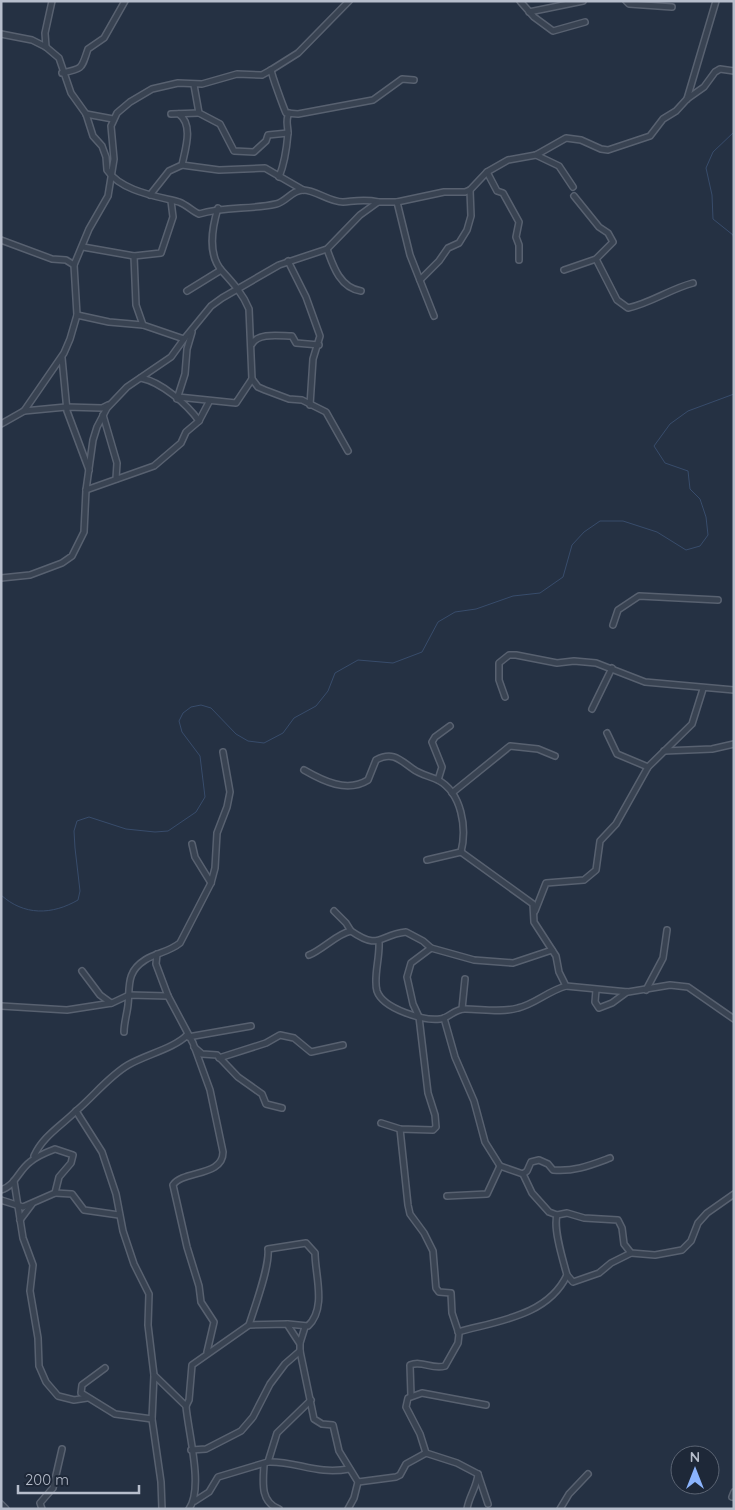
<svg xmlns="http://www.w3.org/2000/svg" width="735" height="1510" font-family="Quicksand,sans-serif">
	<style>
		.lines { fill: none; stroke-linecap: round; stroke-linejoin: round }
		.stream { stroke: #384c6b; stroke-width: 1 }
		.street-casing { stroke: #586170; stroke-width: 8 }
		.street { stroke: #394352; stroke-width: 5 }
	</style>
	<rect width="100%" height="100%" fill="#253143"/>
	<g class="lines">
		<g class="stream">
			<path d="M734 132 713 152 706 168 712 195 713 219 733 235 734 239"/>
			<path d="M1 895C24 916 52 915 78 900L80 891 75 848 74 831 77 821 89 817 126 829 155 832 168 831 196 812 205 797 200 756 182 732 179 721 183 713 191 707 201 705 211 708 236 734 248 741 264 743 283 733 294 718 316 706 328 691 335 673 358 660 393 663 422 652 438 622 455 612 476 609 513 596 540 593 563 577 572 545 584 532 600 521H623L657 532 686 550 700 546 708 535 706 517 700 499 690 489 688 471 665 463 654 446 670 424 688 411 734 394"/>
		</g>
		<g class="street-casing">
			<g id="street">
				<path d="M520 1 534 17 553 31 585 22"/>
				<path d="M626 1 629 4 672 7"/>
				<path d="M529 12 583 1"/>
				<path d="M1 34 32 40 46 47 59 58 71 93 86 114 93 136 102 146 106 157 107 170C121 191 156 196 179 202 187 205 192 211 199 214 226 206 249 210 276 204 286 202 292 190 303 190 316 190 329 202 343 202 356 201 365 199 378 202"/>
				<path d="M46 47 45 33 52 1"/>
				<path d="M271 70C272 76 283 106 286 113L298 114 373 100 402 79 414 80"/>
				<path d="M62 73C84 68 81 69 88 49L104 38 125 1"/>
				<path d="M194 85 199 113 220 124 234 151 254 152 266 141 268 135 288 133"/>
				<path d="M687 99 716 1"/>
				<path d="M86 114 113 119"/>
				<path d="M171 114 199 113"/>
				<path d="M536 155 559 166 573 187"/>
				<path d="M182 165 219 170 265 168 303 190"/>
				<path d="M487 172 497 191 503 193 519 222 516 237 519 245V260"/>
				<path d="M279 177C284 165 287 145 288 133 288 125 285 121 289 113"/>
				<path d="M150 195 169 171 182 165C185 150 194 125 179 114"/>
				<path d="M397 202 410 255 434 316"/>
				<path d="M1 240 52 259 66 260 74 265"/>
				<path d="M83 247 134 256 161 253 173 217 171 201"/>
				<path d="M327 249C333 266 340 288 361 291"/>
				<path d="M134 256 136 305 143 325"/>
				<path d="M596 259 617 300 628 308C651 303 670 289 693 283"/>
				<path d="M288 261 306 297 320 336 313 359 310 405"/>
				<path d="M564 270 596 259 613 242 608 233 599 227 574 196"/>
				<path d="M420 280 439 261 448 248 459 243 467 230 471 216 470 190"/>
				<path d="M187 291 221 270"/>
				<path d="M77 315 109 322 143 325 184 339"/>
				<path d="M252 344C258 332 281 336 292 336L296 343 319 345"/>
				<path d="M62 358 67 411 89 470"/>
				<path d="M141 378C161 382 187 404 199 421"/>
				<path d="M252 379 258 387 265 390 289 399 302 400 326 412 348 451"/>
				<path d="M178 397 236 403 252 379 249 309C243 294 233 283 222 271 207 254 212 228 218 208"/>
				<path d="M177 399 185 374 187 349 192 332"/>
				<path d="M24 411 66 407 102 408 108 405"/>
				<path d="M103 415 117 463 116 479"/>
				<path d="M1 424 24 411 64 353 70 339 77 315 74 265 89 229 108 196 114 159 111 126 117 113 130 102 152 89 178 83 202 84 237 74 262 75 271 70 298 53 349 1"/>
				<path d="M86 490 154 466 181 443 186 432 199 421 209 402"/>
				<path d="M1 578 30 575 62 563 72 556 84 532 86 490 93 440 97 427 107 408 127 387 171 357 184 339 211 306 222 298 279 265 327 249 360 215 378 202H397L444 192H465L470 190 487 172 508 160 536 155 566 138 581 140 601 149 608 150 650 136 663 119 676 111 687 99 704 87 715 72 720 69 734 71"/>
				<path d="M613 625 618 610 639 596 718 600"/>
				<path d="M505 697 499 680V663L509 655H516L557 663 574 661 596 663 645 682 734 690"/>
				<path d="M592 709 612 668"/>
				<path d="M607 733 617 754 648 767"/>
				<path d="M664 751 712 749 734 744"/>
				<path d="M304 770C323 781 347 793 368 780L376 760C393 751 400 760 413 769 421 775 430 776 438 780 462 793 467 828 461 852"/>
				<path d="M438 780 442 767 432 742 435 737 450 726"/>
				<path d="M452 793 510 746 538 749 555 756"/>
				<path d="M192 844 195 857 211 883"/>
				<path d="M461 852 533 904 534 922 556 956 559 972 566 986 628 992 670 985 688 987 734 1019"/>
				<path d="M427 860 461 852"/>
				<path d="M334 911 346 923 351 931"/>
				<path d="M535 911 546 883 584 880 596 870 600 841 616 824 648 767 692 724 703 689"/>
				<path d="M379 942C380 958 373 978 377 991 383 1009 424 1021 440 1019 449 1018 454 1009 465 1009 482 1009 501 1013 518 1008 535 1004 548 991 566 986"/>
				<path d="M157 954 156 964 168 996 193 1043 210 1090 223 1152C223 1177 183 1170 173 1185L187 1247 199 1286 201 1302 214 1322 207 1352"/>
				<path d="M309 955C322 950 338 933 351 931 380 951 378 935 406 932L423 941 431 948 474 960 513 963 552 950"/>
				<path d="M82 971 100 995 111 1003"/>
				<path d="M596 990 595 1002 599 1008 612 1003 627 992"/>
				<path d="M646 990 663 958 667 930"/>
				<path d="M1 1006 67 1010 112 1003 129 995 168 996"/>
				<path d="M462 1009 465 979"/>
				<path d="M444 1018 455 1057 474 1101 485 1142 500 1166 523 1174 527 1171 531 1162 539 1160 548 1164 553 1170C574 1172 591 1165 610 1158"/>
				<path d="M124 1032C124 1023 127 1014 128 1005 130 986 126 972 145 960 156 953 169 952 180 943L211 883 215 868 217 833 227 807 230 792 223 752"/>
				<path d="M188 1037 251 1026"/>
				<path d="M194 1047 202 1054 217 1055 238 1077 262 1094 266 1104 282 1108"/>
				<path d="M219 1058 266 1043 280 1035 294 1038 311 1052 343 1045"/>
				<path d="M76 1111 102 1152 116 1194 123 1231 134 1264 149 1294 148 1325 154 1375 186 1406"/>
				<path d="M381 1123 400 1129 433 1130 436 1127 435 1115 428 1093 419 1017 413 1004 407 977 411 963 431 948"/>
				<path d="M400 1129 408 1205 410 1214 424 1233 433 1251 436 1288 439 1292 451 1293 452 1313 459 1334 458 1343 445 1366C432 1370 422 1360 410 1365L411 1396"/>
				<path d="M34 1156C43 1136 61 1126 76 1111 94 1096 108 1077 128 1065 145 1055 175 1048 187 1035"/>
				<path d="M523 1174 532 1193 549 1212 557 1215"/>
				<path d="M14 1181 23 1238 33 1265 30 1291 38 1338 39 1366 46 1382 58 1396 74 1400 87 1398"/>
				<path d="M1 1190C15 1186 19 1170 30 1162 37 1156 47 1152 55 1149L73 1155 71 1163 59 1177 55 1193 23 1207 1 1200"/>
				<path d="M55 1193 72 1194 84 1210 119 1215"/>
				<path d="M447 1196 487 1194 500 1166"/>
				<path d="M20 1220 32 1204"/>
				<path d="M567 1275 573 1282 599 1273 611 1263 631 1253"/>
				<path d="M249 1325C255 1306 270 1266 268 1249L306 1243 315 1253C315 1275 327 1308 308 1326L288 1324"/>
				<path d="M458 1332C497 1321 548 1316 567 1275 563 1260 553 1229 557 1215L567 1213 584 1218 618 1220 622 1228 624 1244 631 1253 655 1255 682 1250 691 1241 698 1223 707 1213 734 1194"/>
				<path d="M300 1343 305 1327"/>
				<path d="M105 1368 82 1385 81 1393 115 1414 152 1419"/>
				<path d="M154 1375 152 1419 161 1482 162 1509"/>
				<path d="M191 1450 206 1449 241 1431 253 1417 270 1384 285 1364 300 1351"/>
				<path d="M426 1453 420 1434 406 1407 408 1398 422 1393 486 1405"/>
				<path d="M268 1462C297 1461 316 1475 349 1469"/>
				<path d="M264 1465C263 1482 260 1502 279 1509"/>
				<path d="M358 1482 396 1477 400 1475 406 1464 426 1453 457 1463 478 1474 488 1504"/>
				<path d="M732 1497 734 1492"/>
				<path d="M195 1501 209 1492 218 1477 268 1462 277 1433 311 1400"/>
				<path d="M1 1504 6 1509"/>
				<path d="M42 1509 40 1503 53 1488 62 1449"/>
				<path d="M189 1509C204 1488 188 1432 186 1406L189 1400 192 1365 249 1325 287 1324 300 1344V1351L314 1419 322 1424 333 1425 339 1451 358 1482 354 1498 348 1509"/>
				<path d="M467 1509C469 1496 477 1487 478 1474"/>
				<path d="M560 1509 569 1494 588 1474"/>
			</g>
		</g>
		<use href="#street" class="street"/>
	</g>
	<rect width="735" height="1510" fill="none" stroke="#b7becc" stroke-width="5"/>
	<g transform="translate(695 1470)"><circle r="24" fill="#1e2838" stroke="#5b6473"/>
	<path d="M0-4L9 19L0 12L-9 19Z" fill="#8bb4fd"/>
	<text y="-8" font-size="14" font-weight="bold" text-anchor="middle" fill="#b7becc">N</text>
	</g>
	<path d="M18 1485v8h121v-8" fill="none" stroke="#b7becc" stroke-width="2.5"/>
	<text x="25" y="1485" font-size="15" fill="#b7becc" stroke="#1e2838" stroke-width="4" paint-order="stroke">200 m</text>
</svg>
